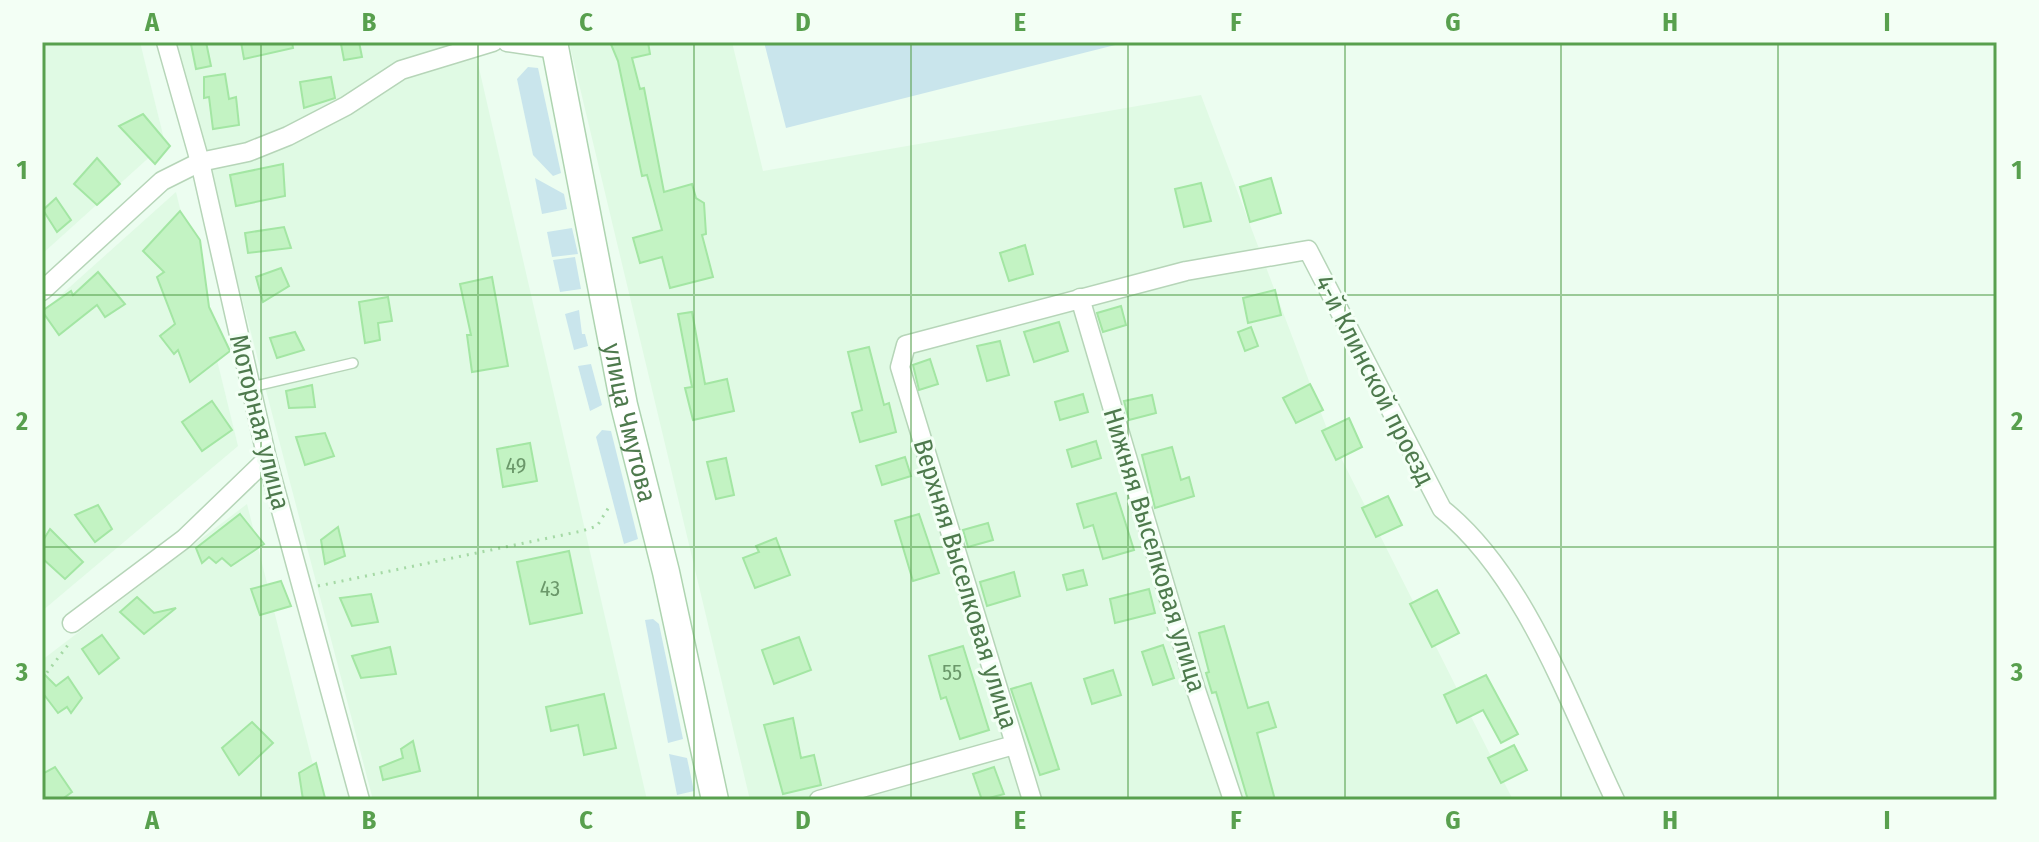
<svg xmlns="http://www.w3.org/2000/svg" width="2039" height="842" font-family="'Fira Sans Condensed',sans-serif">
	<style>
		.residential { fill: #e0fae4 }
		.green { fill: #c9e5ec }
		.building { fill: #c3f3c3; stroke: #a3e6a3; stroke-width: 2 }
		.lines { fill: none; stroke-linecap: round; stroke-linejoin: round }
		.service-casing { stroke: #b6d5b8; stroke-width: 12 }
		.minor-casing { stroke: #b6d5b8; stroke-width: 21 }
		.secondary-casing { stroke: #aed4b0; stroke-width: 29 }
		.path { stroke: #a5d9a5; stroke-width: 3; stroke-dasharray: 2 6; stroke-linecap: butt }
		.service { stroke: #fff; stroke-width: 9 }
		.minor { stroke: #fff; stroke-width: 18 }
		.secondary { stroke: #fff; stroke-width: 26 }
		.grid { fill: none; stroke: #58a04e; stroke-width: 2; stroke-opacity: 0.55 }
		.labels { text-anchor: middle; stroke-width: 6; stroke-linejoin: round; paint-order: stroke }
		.number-label { font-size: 22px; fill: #6b986a }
		.street-label { font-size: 26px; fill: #4e7a4d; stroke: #f3fff5 }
		.neatline { fill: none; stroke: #58a04e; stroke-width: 3 }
		.grid-label { font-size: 26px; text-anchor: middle; font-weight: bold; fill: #58a04e }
	</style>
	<rect width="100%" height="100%" fill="#ecfdf0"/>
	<g class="residential">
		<path d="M42 42H140L165 143 42 254Z"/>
		<path d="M175 42H473L647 800H373Z"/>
		<path d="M569 42H732L763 171 1201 95 1329 434 1513 800H750Z"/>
		<path d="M176 192 238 446 42 611V312Z"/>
		<path d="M247 504 322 800H42V660Z"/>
	</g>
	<g class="green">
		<path d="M764 42H1127L786 128Z"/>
		<path d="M528 67 538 68 561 173 553 176 533 155 517 79Z"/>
		<path d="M535 178 564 194 567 209 542 214Z"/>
		<path d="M572 228 578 254 552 257 547 232Z"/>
		<path d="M575 257 581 289 560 292 553 260Z"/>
		<path d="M579 310 582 334H585L588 346 574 350 565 314Z"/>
		<path d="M591 364 602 405 590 411 578 366Z"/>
		<path d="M602 430 611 431 638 539 624 544 596 437Z"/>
		<path d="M653 619 659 624 683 739 668 743 645 620Z"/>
		<path d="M669 754 687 758 694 791 677 795Z"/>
	</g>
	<g class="building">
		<path d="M206 42 211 66 196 69 191 44Z"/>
		<path d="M241 42H292L293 48 244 59Z"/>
		<path d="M350 42H359L362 57 344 60 341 44Z"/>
		<path d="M610 42H648L650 54 632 58 640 89 644 88 664 192 692 184 696 198 704 203 706 234 702 235 713 277 670 288 662 257 640 263 633 238 662 230 647 175 642 176 618 61Z"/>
		<path d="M225 74 229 99 236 97 239 125 213 129 209 97 204 98V77Z"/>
		<path d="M331 77 335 98 304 108 300 82Z"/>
		<path d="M143 114 170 146 155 164 119 126Z"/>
		<path d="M97 158 120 184 97 205 74 184Z"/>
		<path d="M283 164 285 196 236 206 230 175Z"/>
		<path d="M1271 178 1281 213 1250 222 1240 187Z"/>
		<path d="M1201 183 1211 221 1184 227 1175 189Z"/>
		<path d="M56 198 71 220 57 232 43 210Z"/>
		<path d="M180 211 200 240 209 307 230 351 190 382 178 350 174 354 160 336 175 324 157 277 164 272 143 251Z"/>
		<path d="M284 227 291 248 248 253 245 233Z"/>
		<path d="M1025 245 1033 274 1009 281 1000 253Z"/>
		<path d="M281 268 289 286 263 302 256 277Z"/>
		<path d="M98 272 125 304 105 317 97 305 59 335 42 311 71 291 73 295Z"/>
		<path d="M492 277 508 366 472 372 467 335H471L460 284Z"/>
		<path d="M1275 290 1281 315 1248 323 1243 298Z"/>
		<path d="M388 297 392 321 378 323 380 340 365 343 359 302Z"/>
		<path d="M1121 306 1126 325 1103 332 1097 313Z"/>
		<path d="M692 312 705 384 727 379 734 411 693 420 685 388 692 387 678 314Z"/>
		<path d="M1059 322 1068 351 1034 362 1024 332Z"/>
		<path d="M1251 327 1258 346 1245 351 1238 332Z"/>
		<path d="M295 332 304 350 277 358 270 338Z"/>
		<path d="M1000 341 1009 375 987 381 977 346Z"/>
		<path d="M869 347 884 405 889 403 896 432 860 442 852 413 862 410 848 352Z"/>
		<path d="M930 359 938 384 919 390 913 365Z"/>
		<path d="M1310 384 1323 410 1296 423 1283 398Z"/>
		<path d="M312 385 315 407 289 408 286 391Z"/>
		<path d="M1083 394 1088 412 1060 420 1055 402Z"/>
		<path d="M1152 395 1156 413 1129 420 1124 401Z"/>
		<path d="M212 401 232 430 202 451 182 422Z"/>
		<path d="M1349 418 1362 447 1336 460 1322 431Z"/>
		<path d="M325 433 334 456 305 465 296 437Z"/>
		<path d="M1096 441 1101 458 1072 467 1067 450Z"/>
		<path d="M530 443 537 481 503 487 497 449Z"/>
		<path d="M1172 447 1181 480 1189 477 1194 496 1155 508 1142 455Z"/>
		<path d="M905 457 911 476 882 485 876 466Z"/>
		<path d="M726 458 734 495 716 499 707 462Z"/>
		<path d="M1116 493 1134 550 1103 559 1093 525 1084 528 1077 504Z"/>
		<path d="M1388 496 1402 525 1376 537 1362 508Z"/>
		<path d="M98 505 112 529 95 542 75 515Z"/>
		<path d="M240 514 264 544 231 566 222 558 216 563 209 557 202 563 196 548Z"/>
		<path d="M919 514 939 573 913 581 895 521Z"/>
		<path d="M988 523 993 540 968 547 963 530Z"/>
		<path d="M338 527 345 556 325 564 321 540Z"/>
		<path d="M50 529 83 562 65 579 42 558V542Z"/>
		<path d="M776 538 790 575 755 588 743 558 759 552 756 546Z"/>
		<path d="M569 551 582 613 530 624 517 562Z"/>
		<path d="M1083 570 1087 585 1067 590 1063 575Z"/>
		<path d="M1014 572 1020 596 987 606 980 582Z"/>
		<path d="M281 581 291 606 260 615 251 589Z"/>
		<path d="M1149 589 1155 613 1115 623 1110 599Z"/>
		<path d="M1437 590 1459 633 1432 647 1410 604Z"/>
		<path d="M371 594 378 622 352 626 340 598Z"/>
		<path d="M137 597 154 613 176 608 144 634 120 612Z"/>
		<path d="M1224 626 1248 708 1268 702 1276 727 1257 733 1275 800H1248L1216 692 1212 693 1206 673 1209 672 1199 633Z"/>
		<path d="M102 635 119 658 99 674 82 649Z"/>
		<path d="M799 637 811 670 774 684 762 650Z"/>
		<path d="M1163 645 1174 678 1153 685 1142 652Z"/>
		<path d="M963 646 989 730 960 739 946 697 941 699 929 656Z"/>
		<path d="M390 647 396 674 361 678 352 656Z"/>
		<path d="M1113 670 1121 695 1092 704 1084 679Z"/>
		<path d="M42 672 56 686 68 677 82 698 71 713 67 707 58 713 42 692Z"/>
		<path d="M1486 675 1518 734 1501 743 1483 710 1457 723 1444 695Z"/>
		<path d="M1031 683 1059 769 1040 775 1011 689Z"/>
		<path d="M604 694 616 748 584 755 578 725 551 731 546 707Z"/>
		<path d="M793 718 801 758 814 755 821 785 783 794 764 725Z"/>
		<path d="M252 722 273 743 239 775 222 748Z"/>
		<path d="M413 741 420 771 383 780 380 767 403 758 401 749Z"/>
		<path d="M1514 745 1527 770 1501 783 1488 758Z"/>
		<path d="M316 763 325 798 303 800 299 773Z"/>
		<path d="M55 767 72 792 61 800H42V774Z"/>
		<path d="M994 767 1004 794 982 800 973 774Z"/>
	</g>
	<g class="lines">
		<g class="service-casing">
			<path id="service" d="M251 387 353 363"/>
		</g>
		<g class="minor-casing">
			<g id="minor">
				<path d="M166 42 200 162 267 459 360 800"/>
				<path d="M507 42 555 49"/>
				<path d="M42 291 162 181 200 162 248 152 288 136 346 106 401 70 493 42"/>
				<path d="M1080 298 1195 687 1233 800"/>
				<path d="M72 623 184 539 267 459"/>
				<path d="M819 800 1014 745"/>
				<path d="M1032 800 900 367 906 345 1186 271 1308 250 1442 509C1525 575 1570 706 1615 800"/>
			</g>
		</g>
		<g class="secondary-casing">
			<g id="secondary">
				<path id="s1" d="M554 42 624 405 666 572 715 800"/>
			</g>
		</g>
		<g class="path">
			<path d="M318 586 582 531 597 526 609 507"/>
			<path d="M42 679 71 641"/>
		</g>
		<use href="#service" class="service"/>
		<use href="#minor" class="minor"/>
		<use href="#secondary" class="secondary"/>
	</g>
	<path class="grid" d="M261 42V800M478 42V800M694 42V800M911 42V800M1128 42V800M1345 42V800M1561 42V800M1778 42V800M42 295H1997M42 547H1997"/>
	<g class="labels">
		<g class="number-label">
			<text x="516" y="473">49</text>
			<text x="550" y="596">43</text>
			<text x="952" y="680">55</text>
		</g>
		<g class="street-label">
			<text transform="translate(1375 380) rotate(63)" y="9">4-й Клинской проезд</text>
			<text transform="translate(260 422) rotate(76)" y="9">Моторная улица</text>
			<text dy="9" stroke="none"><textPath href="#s1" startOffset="388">улица Чмутова</textPath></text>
			<text transform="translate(1155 550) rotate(73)" y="9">Нижняя Выселковая улица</text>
			<text transform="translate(966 584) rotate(73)" y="9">Верхняя Выселковая улица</text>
		</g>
	</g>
	<rect width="2039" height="842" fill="none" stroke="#f3fff5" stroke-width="88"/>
	<rect x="44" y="44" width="1951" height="754" class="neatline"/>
	<g class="grid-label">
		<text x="152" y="31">A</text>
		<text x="369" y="31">B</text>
		<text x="586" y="31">C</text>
		<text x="803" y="31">D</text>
		<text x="1020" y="31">E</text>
		<text x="1236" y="31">F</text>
		<text x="1453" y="31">G</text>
		<text x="1670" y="31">H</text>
		<text x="1887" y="31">I</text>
		<text x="22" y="179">1</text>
		<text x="2017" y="179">1</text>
		<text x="22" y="430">2</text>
		<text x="2017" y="430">2</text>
		<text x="22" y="681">3</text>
		<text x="2017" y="681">3</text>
		<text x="152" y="829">A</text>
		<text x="369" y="829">B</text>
		<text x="586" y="829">C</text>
		<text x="803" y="829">D</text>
		<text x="1020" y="829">E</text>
		<text x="1236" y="829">F</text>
		<text x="1453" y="829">G</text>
		<text x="1670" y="829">H</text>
		<text x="1887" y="829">I</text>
	</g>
</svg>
